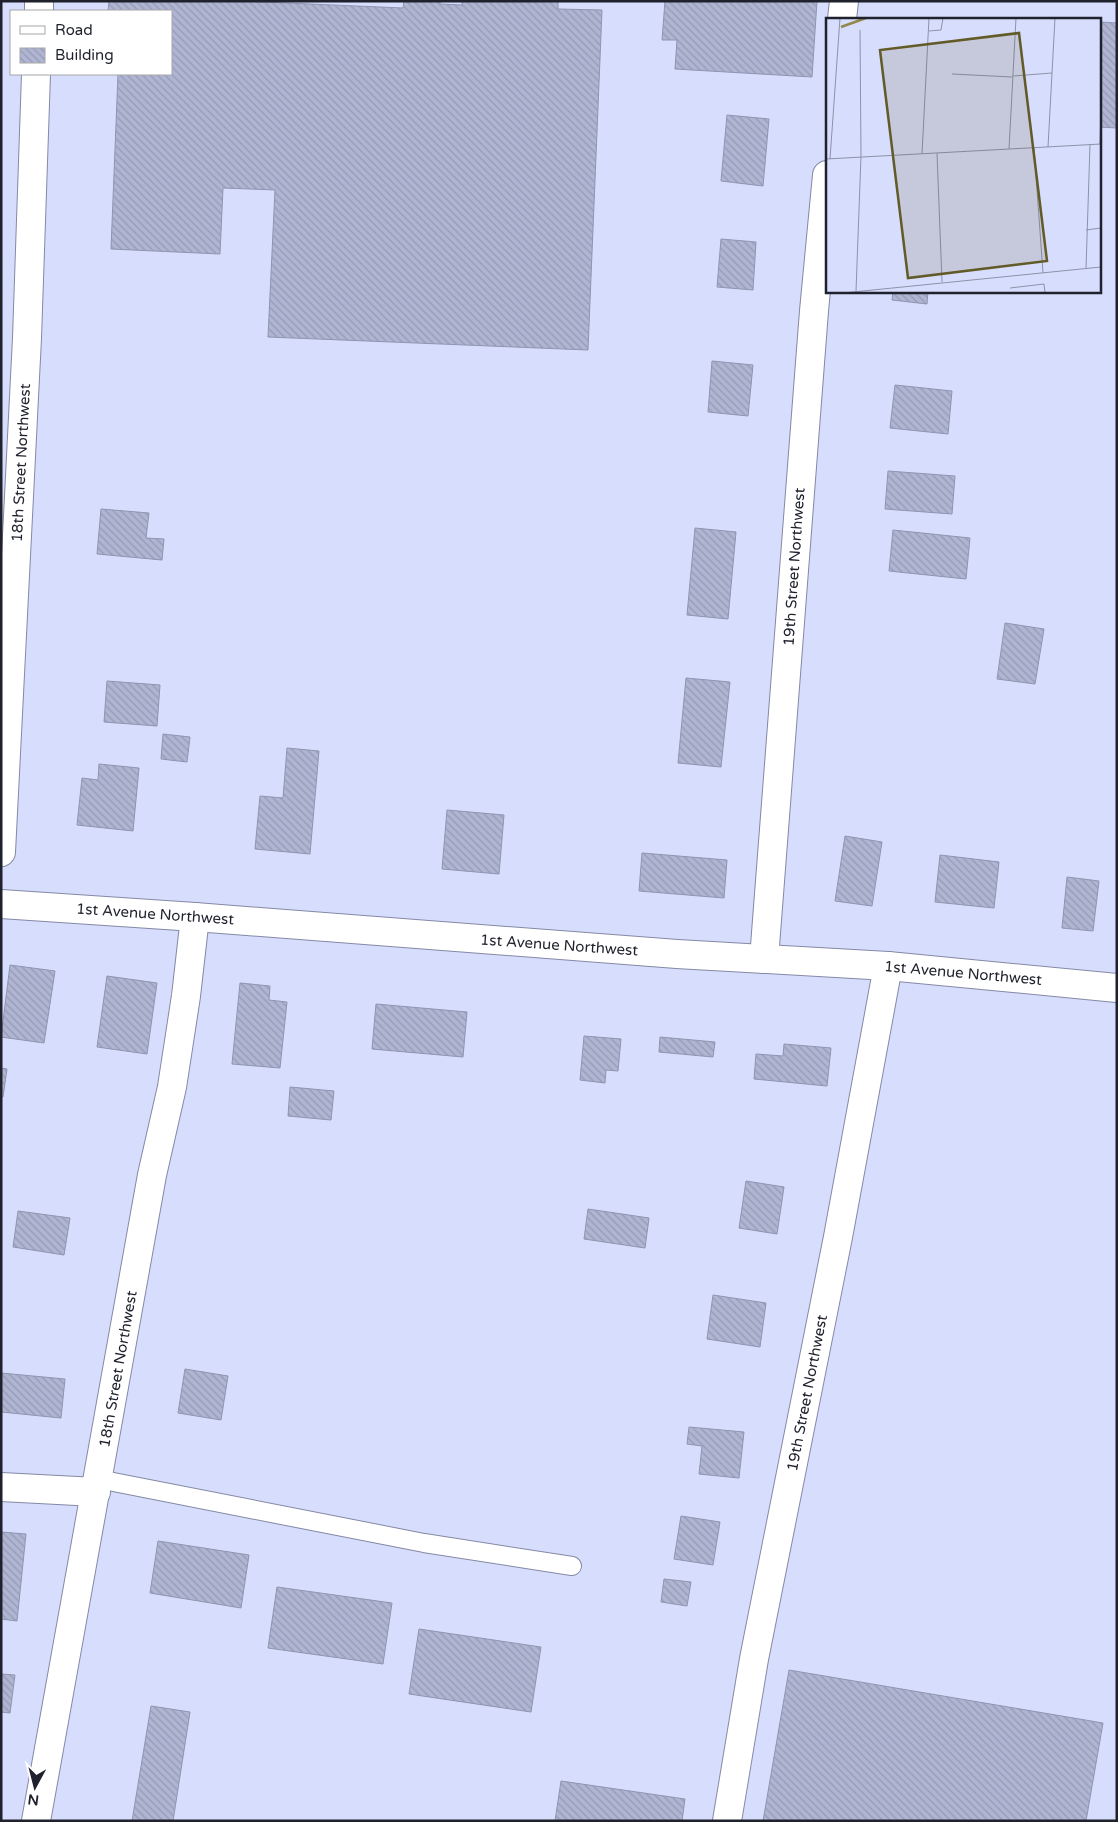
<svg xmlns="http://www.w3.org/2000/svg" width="1118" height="1822" font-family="'Varela Round',sans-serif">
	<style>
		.building { fill: url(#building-back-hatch); stroke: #8f94b1 }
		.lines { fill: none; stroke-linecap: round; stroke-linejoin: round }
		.lane-casing { stroke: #8489a5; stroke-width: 20 }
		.street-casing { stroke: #8489a5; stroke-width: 30 }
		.lane { stroke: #fff; stroke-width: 18 }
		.street { stroke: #fff; stroke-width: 28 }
		.labels { text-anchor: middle; stroke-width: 4.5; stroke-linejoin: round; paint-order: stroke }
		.street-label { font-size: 15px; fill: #1f212c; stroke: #fff }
		.inset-river { fill: none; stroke: #92884b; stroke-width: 2.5 }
		.inset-road { fill: none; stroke: #8d92a9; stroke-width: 1 }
		.view { fill: #625a27; fill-opacity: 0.15; stroke: #625a27; stroke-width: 2.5 }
		.inset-edge { fill: none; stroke: #1f212c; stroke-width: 2.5 }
	</style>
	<defs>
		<pattern id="building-back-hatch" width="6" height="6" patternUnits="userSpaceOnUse" patternTransform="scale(1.25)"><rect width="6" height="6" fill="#afb5d2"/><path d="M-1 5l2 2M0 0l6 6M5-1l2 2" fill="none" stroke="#969bb4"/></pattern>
	</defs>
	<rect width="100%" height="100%" fill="#d7ddfc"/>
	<g class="building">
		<path d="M109 1H240L403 8 404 1H440V4L462 5V1H558V9L602 10 588 350 268 337 275 190 223 188 220 254 111 249 118 74H171V11H108Z"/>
		<path d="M665 1H817L812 77 675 69 677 40H662Z"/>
		<path d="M1099 22 1117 23V128L1099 127Z"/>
		<path d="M727 115 769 119 763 186 721 181Z"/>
		<path d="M721 239 756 242 753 290 717 287Z"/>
		<path d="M893 291H928L927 304 892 300Z"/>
		<path d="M712 361 753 365 748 416 708 412Z"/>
		<path d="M895 385 952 391 948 434 890 428Z"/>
		<path d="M888 471 955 476 952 514 885 509Z"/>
		<path d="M101 509 149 513 146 538 164 539 162 560 97 554Z"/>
		<path d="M695 528 736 532 728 619 687 615Z"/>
		<path d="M893 530 970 538 966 579 889 571Z"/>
		<path d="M1005 623 1044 629 1035 684 997 679Z"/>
		<path d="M686 678 730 682 721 767 678 763Z"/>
		<path d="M107 681 160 685 157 726 104 722Z"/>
		<path d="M163 734 190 737 187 762 161 759Z"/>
		<path d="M287 748 319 751 310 854 255 849 260 796 283 798Z"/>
		<path d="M99 764 139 768 133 831 77 825 82 778 98 780Z"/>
		<path d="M447 810 504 815 499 874 442 869Z"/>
		<path d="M845 836 882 842 872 906 835 901Z"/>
		<path d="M642 853 727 860 724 898 639 891Z"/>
		<path d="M940 855 999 862 994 908 935 902Z"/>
		<path d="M1067 877 1099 881 1093 931 1062 928Z"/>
		<path d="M10 965 55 971 44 1043 1 1037Z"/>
		<path d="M107 976 157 983 147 1054 97 1047Z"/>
		<path d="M240 983 270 986 269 1000 287 1002 280 1068 232 1064Z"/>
		<path d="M376 1004 467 1012 463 1057 372 1049Z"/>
		<path d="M584 1036 621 1039 618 1071 606 1070 605 1083 580 1080Z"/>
		<path d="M660 1037 715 1042 713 1057 659 1052Z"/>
		<path d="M784 1044 831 1048 827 1086 754 1079 756 1054 783 1056Z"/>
		<path d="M1 1068 7 1069 3 1097H1Z"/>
		<path d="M290 1087 334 1091 331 1120 288 1116Z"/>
		<path d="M746 1181 784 1187 777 1234 739 1228Z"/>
		<path d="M588 1209 649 1218 645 1248 584 1239Z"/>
		<path d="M18 1211 70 1218 64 1255 13 1247Z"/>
		<path d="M713 1295 766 1303 760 1347 707 1339Z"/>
		<path d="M185 1369 228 1376 221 1420 178 1413Z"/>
		<path d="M1 1373 65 1379 61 1418 1 1412Z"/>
		<path d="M689 1427 744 1432 739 1478 699 1474 702 1446 687 1444Z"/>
		<path d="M681 1516 720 1522 713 1565 674 1559Z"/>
		<path d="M1 1532 26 1534 17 1621 1 1619Z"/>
		<path d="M158 1541 249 1555 241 1608 150 1593Z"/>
		<path d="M664 1579 691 1582 687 1606 661 1602Z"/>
		<path d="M277 1587 392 1603 383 1664 268 1648Z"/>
		<path d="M419 1629 541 1647 531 1712 409 1694Z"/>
		<path d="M789 1670 1103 1723 1086 1821H763Z"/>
		<path d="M1 1674 15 1675 10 1713 1 1712Z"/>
		<path d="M151 1706 190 1712 173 1821H132Z"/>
		<path d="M561 1781 685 1799 682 1821H555Z"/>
	</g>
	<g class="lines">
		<g class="lane-casing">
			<path id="lane" d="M98 1479 424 1543 572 1566"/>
		</g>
		<g class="street-casing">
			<g id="street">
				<path d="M39 11V1"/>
				<path d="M842 19 844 1"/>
				<path d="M1 852 27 338 36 74"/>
				<path d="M1 904 195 917 677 954 888 966 1117 988"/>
				<path d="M764 959 814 311 827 175"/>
				<path d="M1 1487 96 1492"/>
				<path d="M36 1821 152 1175 172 1087 186 996 195 917"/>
				<path d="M727 1821 754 1659 838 1237 888 966"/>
			</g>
		</g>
		<use href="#lane" class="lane"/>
		<use href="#street" class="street"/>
	</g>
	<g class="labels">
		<g class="street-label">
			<text transform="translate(21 463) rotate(-87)" y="5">18th Street Northwest</text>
			<text transform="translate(794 567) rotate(-86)" y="5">19th Street Northwest</text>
			<text transform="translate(155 914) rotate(4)" y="5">1st Avenue Northwest</text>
			<text transform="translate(559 945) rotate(4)" y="5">1st Avenue Northwest</text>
			<text transform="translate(963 973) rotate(5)" y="5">1st Avenue Northwest</text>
			<text transform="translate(118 1369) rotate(-80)" y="5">18th Street Northwest</text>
			<text transform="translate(807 1393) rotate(-79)" y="5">19th Street Northwest</text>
		</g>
	</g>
	<g transform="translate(826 18)">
		<rect width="275" height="275" fill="#d7ddfc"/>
		<path class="inset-river" d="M15 9 40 0"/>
		<path class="inset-road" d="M103 13 115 12 117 0M126 56 186 59M187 58 226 55M274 126 275 95M222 129 229 0M208 130 217 255M183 131 190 0M111 135 116 264M96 136 103 0M0 141 275 126M4 141 14 0M260 212 275 210M260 251 264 126M184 270 218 266 219 275M30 273 35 138 34 12M17 275 275 249"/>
		<path class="view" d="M193 15 221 243 82 260 54 32Z"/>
		<rect width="275" height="275" class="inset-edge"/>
	</g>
	<rect width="1118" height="1822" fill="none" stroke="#1f212c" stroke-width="5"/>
	<rect x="10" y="10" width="162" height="65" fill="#ffffff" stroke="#a5a6ab"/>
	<rect x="20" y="26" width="25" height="8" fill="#ffffff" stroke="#a5a6ab"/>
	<text x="55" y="35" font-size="15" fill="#1f212c">Road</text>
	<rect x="20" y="48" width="25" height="15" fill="url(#building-back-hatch)" stroke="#a5a6ab"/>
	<text x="55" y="60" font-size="15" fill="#1f212c">Building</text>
	<g transform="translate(35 1787) rotate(187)" stroke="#ffffff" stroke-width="4" paint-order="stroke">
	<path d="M0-4L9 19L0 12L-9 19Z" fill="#1f212c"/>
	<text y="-8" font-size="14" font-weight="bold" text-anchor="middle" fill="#1f212c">N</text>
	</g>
</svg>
